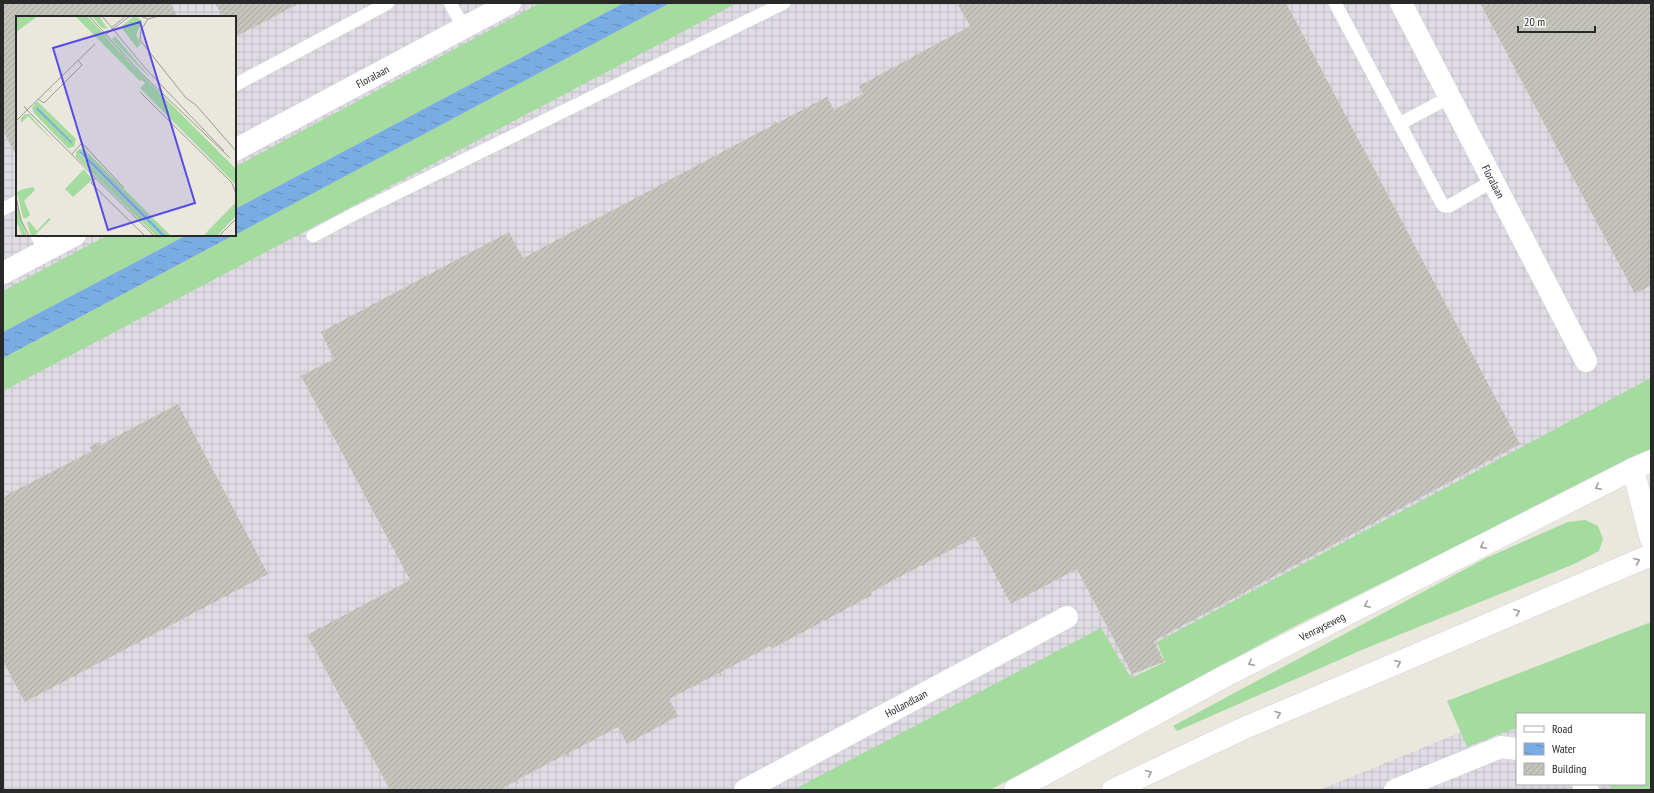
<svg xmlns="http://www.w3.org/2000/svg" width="1654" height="793" font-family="'PT Sans Narrow',sans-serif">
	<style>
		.industrial { fill: url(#industrial-grid); fill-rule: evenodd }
		.grass { fill: #a4db9e }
		.water { fill: url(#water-ripples) }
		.building { fill: url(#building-hatch) }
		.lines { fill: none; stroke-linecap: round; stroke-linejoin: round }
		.service-casing { stroke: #d3d2e0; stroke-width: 14 }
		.minor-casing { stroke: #d3d2e0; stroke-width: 23 }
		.tertiary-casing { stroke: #d3d2e0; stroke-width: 23 }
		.secondary-casing { stroke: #d3d2e0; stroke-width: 23 }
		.service { stroke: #fff; stroke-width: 13 }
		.minor { stroke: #fff; stroke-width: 22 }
		.tertiary { stroke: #fff; stroke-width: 22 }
		.secondary { stroke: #fff; stroke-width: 22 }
		.oneway { stroke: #9f9f9f }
		.labels { text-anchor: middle; stroke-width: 3.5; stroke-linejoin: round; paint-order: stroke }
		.street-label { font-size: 11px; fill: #292929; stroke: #fff }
		.inset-road { fill: none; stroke: #9d9b94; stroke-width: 1 }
		.view { fill: #564ce7; fill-opacity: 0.15; stroke: #564ce7; stroke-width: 2 }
		.inset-edge { fill: none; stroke: #292929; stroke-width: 2 }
	</style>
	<defs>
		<pattern id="industrial-grid" width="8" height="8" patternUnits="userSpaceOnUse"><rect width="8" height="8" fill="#e0dce3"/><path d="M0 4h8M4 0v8" fill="none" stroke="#c0bdc3"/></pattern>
		<pattern id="water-ripples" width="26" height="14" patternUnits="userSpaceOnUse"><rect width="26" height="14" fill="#79ace2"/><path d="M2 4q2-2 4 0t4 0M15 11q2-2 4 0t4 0" fill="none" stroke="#638cb7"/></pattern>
		<pattern id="building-hatch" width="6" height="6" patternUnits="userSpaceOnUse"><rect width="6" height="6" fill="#c5c4bc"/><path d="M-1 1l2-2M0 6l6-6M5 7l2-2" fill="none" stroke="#a9a8a2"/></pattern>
	</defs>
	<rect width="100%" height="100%" fill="#eae7dc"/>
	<g class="industrial">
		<path d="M3 3H1651V409L1581 435 923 790H3ZM17 17H235V235H17Z"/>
		<path d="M1651 655V790H1319ZM1517 714H1645V784H1517Z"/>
	</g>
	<g class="grass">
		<path d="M540 3H624L235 209V167Z"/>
		<path d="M670 3H737L3 391V358Z"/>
		<path d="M108 235H187L3 332V291Z"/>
		<path d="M1651 378V450L1293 627 990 790H793L1101 628 1131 678 1165 662 1157 642Z"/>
		<path d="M1585 520 1598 526 1603 539 1599 551 1574 564 1364 649 1177 731 1173 726 1486 558 1568 522Z"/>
		<path d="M1651 622V790H1613L1607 784H1645V714H1517V729L1510 730 1467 747 1447 701Z"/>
	</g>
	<g class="water">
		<path d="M624 3H670L235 235V209Z"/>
		<path d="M187 235H234L3 358V332Z"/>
	</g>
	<g class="building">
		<path d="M3 3H170L178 17H17V157L3 131Z"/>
		<path d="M215 3H300L235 37V17H223Z"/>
		<path d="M957 3H1286L1520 444 1154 641 1164 662 1132 674 1077 569 1011 604 975 537 924 564V567L922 565 871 592 872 595 824 621 821 619 822 622 773 648 771 649 770 646 721 672 722 675 720 676 719 673 669 699 678 716 627 744 618 727 569 753 570 756 567 757 566 754 517 780 519 783 517 784 516 781 499 790H390L307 635 410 580 301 376 334 359 321 332 509 232 523 258 758 133 775 124 773 122 775 121 777 123 827 97 834 110 863 94 859 86 970 26Z"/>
		<path d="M1480 3H1651V285L1635 294Z"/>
		<path d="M178 404 268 574 25 702 3 661V497L92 451 89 447 99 442 102 446 106 442Z"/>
	</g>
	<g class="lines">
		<g class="service-casing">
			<g id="service">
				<path d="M450 3 464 28"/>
				<path d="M1335 3 1442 204 1444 206H1449L1493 181"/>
				<path d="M235 85 388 3"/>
				<path d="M1399 124 1450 97"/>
				<path d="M3 209 17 202"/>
				<path d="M37 235 45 251"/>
				<path d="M313 236 354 214 784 3"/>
			</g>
		</g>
		<g class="minor-casing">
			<g id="minor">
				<path id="s1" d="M1401 3 1586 361"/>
				<path id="s2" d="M235 150 510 3"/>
				<path d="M3 273 75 235"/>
				<path d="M1583 784 1588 790"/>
				<path id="s3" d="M745 790 1067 617"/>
				<path d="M1395 790 1501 747 1517 749"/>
			</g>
		</g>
		<g class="tertiary-casing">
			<path id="tertiary" d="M1633 469 1651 539"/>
		</g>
		<g class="secondary-casing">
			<g id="secondary">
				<path id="s4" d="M1015 790 1227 675 1633 469 1651 461"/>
				<path d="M1113 790 1242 729 1651 555"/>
			</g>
		</g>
		<use href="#service" class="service"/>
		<use href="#minor" class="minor"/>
		<use href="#tertiary" class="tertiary"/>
		<use href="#secondary" class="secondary"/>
	</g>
	<defs><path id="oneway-chevron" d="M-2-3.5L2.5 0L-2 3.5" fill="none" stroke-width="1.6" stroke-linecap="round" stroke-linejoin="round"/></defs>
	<g class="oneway">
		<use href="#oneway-chevron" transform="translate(1598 487) rotate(153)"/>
		<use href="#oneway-chevron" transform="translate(1483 546) rotate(153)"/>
		<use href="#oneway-chevron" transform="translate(1637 561) rotate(-23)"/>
		<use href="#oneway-chevron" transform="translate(1367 605) rotate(153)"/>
		<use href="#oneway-chevron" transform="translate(1517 612) rotate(-23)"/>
		<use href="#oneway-chevron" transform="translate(1251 663) rotate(153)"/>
		<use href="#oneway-chevron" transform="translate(1398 663) rotate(-23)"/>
		<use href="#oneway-chevron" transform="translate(1278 714) rotate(-23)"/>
		<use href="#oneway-chevron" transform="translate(1149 773) rotate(-25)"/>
	</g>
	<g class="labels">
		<g class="street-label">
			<text dy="4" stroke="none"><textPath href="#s2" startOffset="156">Floralaan</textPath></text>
			<text dy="4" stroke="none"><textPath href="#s1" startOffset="201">Floralaan</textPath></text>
			<text dy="4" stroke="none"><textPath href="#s4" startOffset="348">Venrayseweg</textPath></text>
			<text dy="4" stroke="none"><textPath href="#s3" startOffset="183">Hollandlaan</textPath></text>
		</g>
	</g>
	<g transform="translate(16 16)">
		<rect width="220" height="220" fill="#eae7dc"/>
		<path d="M0 0H22L0 16ZM59 0H71L118 51 220 153V169L124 72 129 67 126 64 124 65ZM76 0H83L92 13 86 12ZM117 1 123 2 126 6 120 19 125 28 121 32 105 11ZM99 20 133 60V61L104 32 96 23ZM21 85 60 123 58 131 52 132 18 97 16 92ZM9 98H13L39 127 12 100 5 107V102ZM63 133H68L155 220H150L65 135 63 137 146 220H140L60 141V136ZM68 153 76 164 57 181 49 173ZM17 171 19 174 8 185 14 199 9 203 7 201 1 177 4 174ZM219 187 220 200 201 220H191L189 218ZM0 188 11 220H6L0 203ZM33 202 35 203 20 218 21 220H15L11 207 13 205 21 215Z" fill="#a4db9e"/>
		<path d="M21 91 56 126V128L20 93ZM65 135 150 220H146L63 136Z" fill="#79ace2"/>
		<path class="inset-road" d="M73 0 125 57 214 142M86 0 130 53 208 135M124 0 132 3 143 0M132 3 125 14 124 24 170 82 180 89 220 135M95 12 110 0M89 19 114 0M79 28 11 94 138 220M124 76 216 167 220 178M22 83 28 87 66 49 62 44M0 105 11 94 8 90M56 138 66 127 108 172M80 162 75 167 129 220M0 181 5 204 13 220M203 220 220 203"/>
		<path class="view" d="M124 6 179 187 92 214 37 32Z"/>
		<rect width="220" height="220" class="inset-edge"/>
	</g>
	<rect width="1654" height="793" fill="none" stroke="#292929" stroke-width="8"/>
	<rect x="1516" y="713" width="130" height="72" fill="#ffffff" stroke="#a9a9a9"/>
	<rect x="1524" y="726" width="20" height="6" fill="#ffffff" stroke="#a9a9a9"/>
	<text x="1552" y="733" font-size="12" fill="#292929">Road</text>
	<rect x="1524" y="743" width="20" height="12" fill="url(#water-ripples)" stroke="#a9a9a9"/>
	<text x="1552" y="753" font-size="12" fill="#292929">Water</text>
	<rect x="1524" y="763" width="20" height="12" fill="url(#building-hatch)" stroke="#a9a9a9"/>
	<text x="1552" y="773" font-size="12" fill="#292929">Building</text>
	<path d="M1518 26v6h77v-6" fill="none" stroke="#292929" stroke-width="2"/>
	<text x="1524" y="26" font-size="12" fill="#292929" stroke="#ffffff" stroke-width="3" paint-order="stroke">20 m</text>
</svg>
